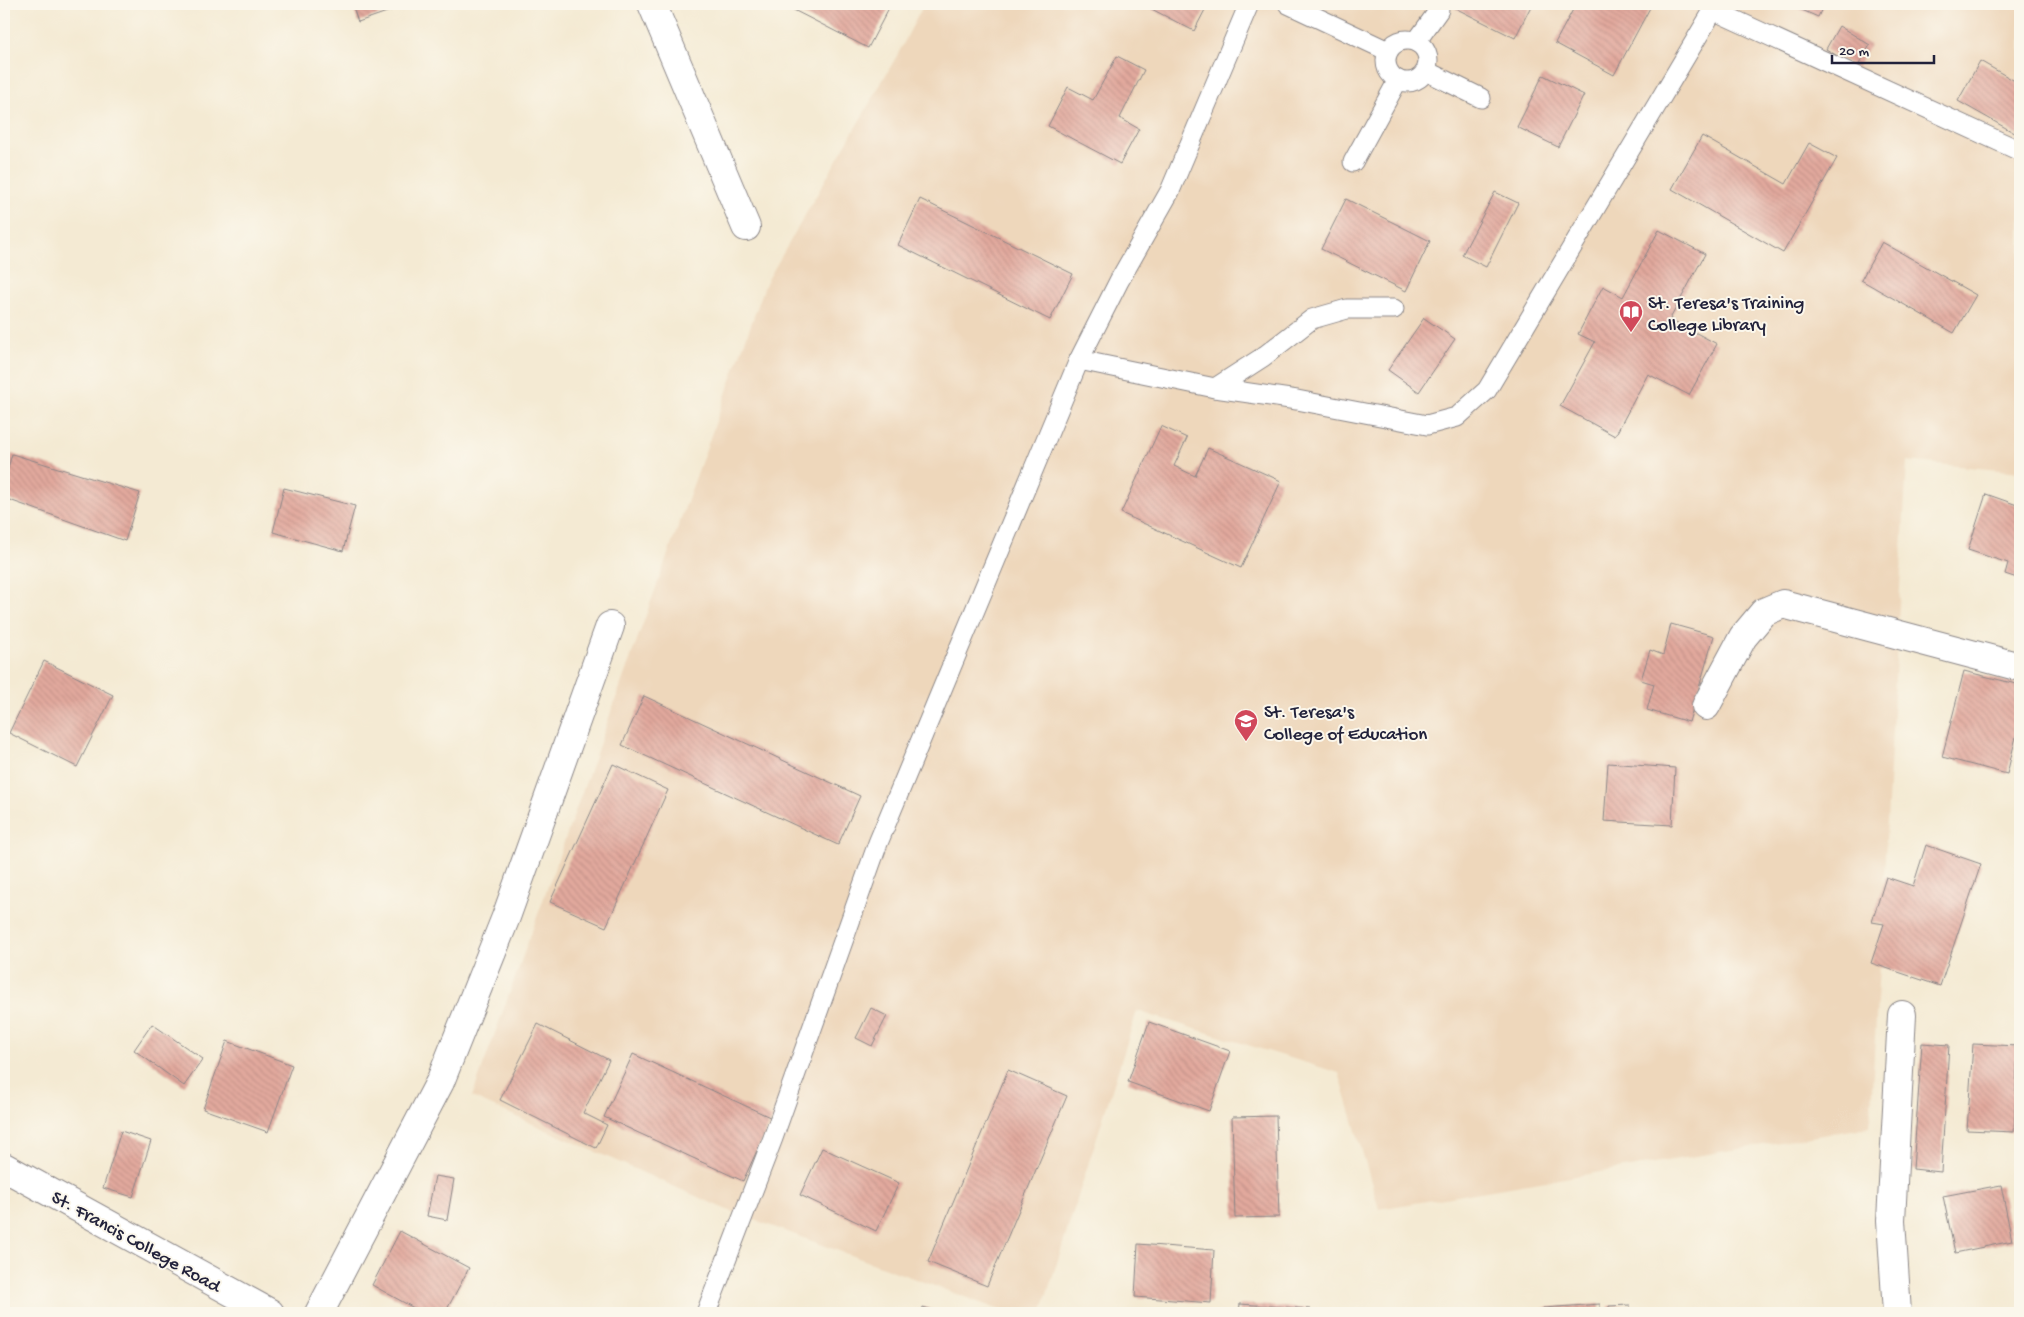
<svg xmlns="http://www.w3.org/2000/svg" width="2024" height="1317" font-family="'Gochi Hand',sans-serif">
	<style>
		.built { fill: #eed7bb }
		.building { fill: url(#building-back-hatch) }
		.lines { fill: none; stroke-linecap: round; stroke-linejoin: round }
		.service-casing { stroke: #8b8687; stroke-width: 21 }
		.minor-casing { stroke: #8b8687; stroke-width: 30 }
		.secondary-casing { stroke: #8b8687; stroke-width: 30 }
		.service { stroke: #fff; stroke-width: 19 }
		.minor { stroke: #fff; stroke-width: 28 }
		.secondary { stroke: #fff; stroke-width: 28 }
		.labels { text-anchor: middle; stroke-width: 4; stroke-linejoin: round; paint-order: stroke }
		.poi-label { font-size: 19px; fill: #22223b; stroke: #fbf7ec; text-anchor: start }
		.street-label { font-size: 19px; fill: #22223b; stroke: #fbf7ec }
	</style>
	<defs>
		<pattern id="building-back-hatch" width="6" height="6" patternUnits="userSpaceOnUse" patternTransform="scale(1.25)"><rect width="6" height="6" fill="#e2a99d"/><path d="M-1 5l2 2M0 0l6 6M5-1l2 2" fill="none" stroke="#c29188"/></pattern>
	</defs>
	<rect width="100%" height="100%" fill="#fbf7ec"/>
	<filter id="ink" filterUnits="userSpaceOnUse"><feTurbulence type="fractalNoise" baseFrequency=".02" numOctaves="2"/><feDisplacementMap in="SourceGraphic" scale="10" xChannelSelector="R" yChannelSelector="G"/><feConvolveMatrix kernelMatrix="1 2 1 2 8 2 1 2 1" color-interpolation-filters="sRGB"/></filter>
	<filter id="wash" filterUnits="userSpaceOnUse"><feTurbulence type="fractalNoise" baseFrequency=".0096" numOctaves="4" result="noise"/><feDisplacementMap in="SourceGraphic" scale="20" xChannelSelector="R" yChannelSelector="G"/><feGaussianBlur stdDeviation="1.12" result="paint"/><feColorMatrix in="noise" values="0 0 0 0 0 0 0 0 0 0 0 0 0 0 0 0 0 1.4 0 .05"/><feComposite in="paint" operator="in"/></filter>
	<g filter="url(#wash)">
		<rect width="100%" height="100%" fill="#f4ead3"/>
		<path class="built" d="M924 4H2020V472L1907 461 1870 1127 1379 1209 1339 1073 1137 1011 1041 1313H1008L725 1209 472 1097 766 283 899 52Z"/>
		<g id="blocks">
			<g class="building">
				<path d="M352 4H410L358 22Z"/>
				<path d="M782 4H891L868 48Z"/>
				<path d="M1142 4H1208L1194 31Z"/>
				<path d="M1447 4H1532L1515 38Z"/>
				<path d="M1576 4H1652L1614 75 1555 43Z"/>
				<path d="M1788 4H1824L1818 17Z"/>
				<path d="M1839 26 1870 45 1857 68 1826 49Z"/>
				<path d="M1117 56 1144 70 1120 118 1139 129 1120 164 1048 126 1068 87 1093 100Z"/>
				<path d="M1980 61 2020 84V136L1958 101Z"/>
				<path d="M1543 75 1584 95 1558 147 1517 127Z"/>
				<path d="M1702 136 1786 184 1809 143 1837 158 1783 253 1672 189Z"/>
				<path d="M1495 192 1518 203 1486 267 1462 255Z"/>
				<path d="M920 199 1073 274 1050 320 898 245Z"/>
				<path d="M1346 199 1430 241 1406 291 1321 249Z"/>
				<path d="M1659 230 1705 254 1670 319 1717 344 1689 395 1648 374 1615 436 1560 406 1595 342 1578 334 1603 286 1623 297Z"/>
				<path d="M1882 242 1976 295 1954 333 1861 280Z"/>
				<path d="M1424 318 1455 339 1419 392 1388 370Z"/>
				<path d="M1161 426 1187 438 1174 466 1195 476 1208 448 1281 481 1241 568 1121 513Z"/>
				<path d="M12 454 140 493 125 541 4 498V482Z"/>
				<path d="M284 488 355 506 343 551 273 532Z"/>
				<path d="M1986 494 2020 506V579L2005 574 2008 563 1968 550Z"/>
				<path d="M1671 624 1714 636 1689 722 1647 710 1654 684 1641 680 1650 650 1663 655Z"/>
				<path d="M44 661 113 695 77 767 9 733Z"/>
				<path d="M1964 671 2020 685V720L2007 774 1942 757Z"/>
				<path d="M644 696 860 796 838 845 622 745Z"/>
				<path d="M1608 763 1675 768 1672 825 1604 821Z"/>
				<path d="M613 764 668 790 606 927 550 902Z"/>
				<path d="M1926 845 1981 864 1940 986 1871 963 1884 924 1872 922 1886 877 1913 886Z"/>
				<path d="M871 1008 887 1016 872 1046 856 1038Z"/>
				<path d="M1149 1022 1230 1051 1209 1111 1128 1082Z"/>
				<path d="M152 1024 203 1059 184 1086 134 1050Z"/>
				<path d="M538 1024 609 1060 583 1113 607 1125 596 1148 500 1100Z"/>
				<path d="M227 1041 292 1065 268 1132 203 1109Z"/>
				<path d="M1922 1043 1949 1045 1941 1172 1913 1169Z"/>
				<path d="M1973 1044 2018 1046 2014 1132 1967 1130Z"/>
				<path d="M633 1054 772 1118 743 1181 604 1117Z"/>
				<path d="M1008 1070 1067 1096 987 1286 928 1262Z"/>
				<path d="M1276 1116 1279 1217 1235 1218 1232 1117Z"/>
				<path d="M121 1131 151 1141 133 1197 103 1188Z"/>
				<path d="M822 1148 899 1183 876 1231 800 1195Z"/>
				<path d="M435 1176 454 1179 447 1220 427 1216Z"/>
				<path d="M2001 1185 2012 1241 1955 1253 1943 1196Z"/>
				<path d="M400 1231 469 1268 445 1313H423L372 1285Z"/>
				<path d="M1138 1244 1214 1250 1211 1303 1135 1297Z"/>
				<path d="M1240 1304 1310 1309 1309 1313H1239Z"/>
				<path d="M1600 1304V1313H1543V1308Z"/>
				<path d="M1630 1305V1313H1609V1306Z"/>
				<path d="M923 1307 942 1313H922Z"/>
			</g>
		</g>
	</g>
	<g filter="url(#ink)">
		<use href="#blocks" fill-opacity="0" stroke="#8b8687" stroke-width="1"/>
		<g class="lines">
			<g class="service-casing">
				<g id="service">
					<path d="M1288 4 1388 51"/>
					<path d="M1713 10 2020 151"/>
					<circle cx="1407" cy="61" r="21"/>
					<path d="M1416 42 1439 10"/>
					<path d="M1426 71 1481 98"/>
					<path d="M1353 162 1398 80"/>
					<path d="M1079 360 1215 388 1297 400 1427 425 1457 417 1487 390 1717 4"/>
					<path d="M1215 388 1263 357 1312 319 1347 309H1394"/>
					<path d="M706 1313 773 1138 878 843 1079 360 1119 281 1170 191 1249 4"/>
				</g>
			</g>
			<g class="minor-casing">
				<g id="minor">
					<path d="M652 4 746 227"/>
					<path d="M1706 706 1743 637 1764 612 1783 604 2020 667"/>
					<path d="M319 1313 440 1082 506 917 610 626"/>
					<path d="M1897 1313 1891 1220 1902 1015"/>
				</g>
			</g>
			<g class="secondary-casing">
				<path id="secondary" d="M4 1167 270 1313"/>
			</g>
			<use href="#service" class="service"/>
			<use href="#minor" class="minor"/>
			<use href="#secondary" class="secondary"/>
		</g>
	</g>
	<defs>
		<g id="library-pin" transform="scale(1.25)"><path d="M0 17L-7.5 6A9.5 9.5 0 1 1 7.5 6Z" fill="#d1495b" stroke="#fbf7ec"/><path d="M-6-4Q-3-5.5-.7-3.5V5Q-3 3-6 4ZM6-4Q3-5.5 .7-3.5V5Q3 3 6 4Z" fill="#fff"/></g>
		<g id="university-pin" transform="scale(1.25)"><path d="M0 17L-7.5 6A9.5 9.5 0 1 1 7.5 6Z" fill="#d1495b" stroke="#fbf7ec"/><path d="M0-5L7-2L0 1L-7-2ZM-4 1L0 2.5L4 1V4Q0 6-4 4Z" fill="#fff"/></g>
	</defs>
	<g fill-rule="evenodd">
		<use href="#library-pin" x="1631" y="312"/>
		<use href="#university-pin" x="1246" y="721"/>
	</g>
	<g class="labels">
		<g class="poi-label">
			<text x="1648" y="308">St. Teresa's Training<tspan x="1648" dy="22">College Library</tspan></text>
			<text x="1264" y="717">St. Teresa's<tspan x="1264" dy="22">College of Education</tspan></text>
		</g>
		<g class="street-label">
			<text transform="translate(137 1240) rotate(29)" y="7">St. Francis College Road</text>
		</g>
	</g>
	<rect width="2024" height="1317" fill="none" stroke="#fbf7ec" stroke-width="20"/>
	<path d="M1832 55v8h102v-8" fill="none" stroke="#22223b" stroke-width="2.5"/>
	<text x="1839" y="55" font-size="15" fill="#22223b" stroke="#fbf7ec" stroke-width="4" paint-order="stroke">20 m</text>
</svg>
